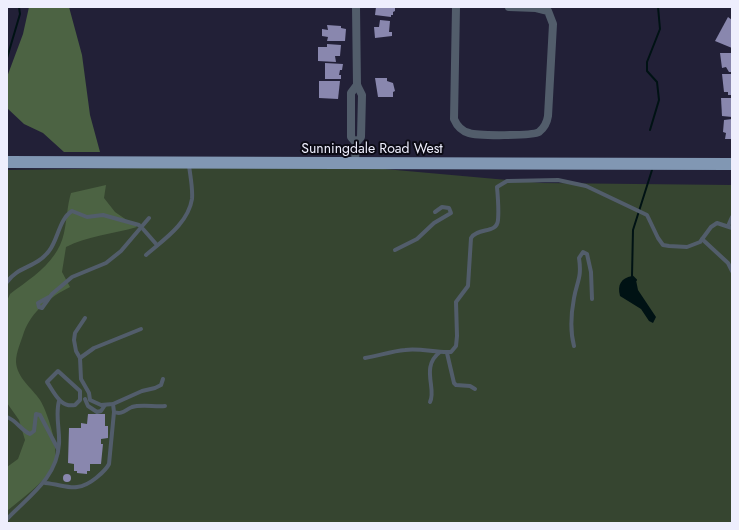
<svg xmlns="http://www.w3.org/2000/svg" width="739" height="530" font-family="Jost,sans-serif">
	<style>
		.green { fill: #364530 }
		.forest { fill: #4c6343 }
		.water { fill: #001214 }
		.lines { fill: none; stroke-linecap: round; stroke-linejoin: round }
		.stream { stroke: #001214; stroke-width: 2 }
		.building { fill: #8987ae }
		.lane { stroke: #525d6b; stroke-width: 4 }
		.street { stroke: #525d6b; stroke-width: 8 }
		.primary { stroke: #8197b3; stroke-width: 12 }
		.labels { text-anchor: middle; stroke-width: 4; stroke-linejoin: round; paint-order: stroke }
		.street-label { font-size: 14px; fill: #eeeefd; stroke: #0c0b15 }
	</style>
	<rect width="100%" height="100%" fill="#222037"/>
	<path class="green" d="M340 165 542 183 732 185V523H7V170Z"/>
	<g class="forest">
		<path d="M29 7H69L82 55 90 115 100 152H64L43 133 24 124 7 108V77L23 34Z"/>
		<path d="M106 185 104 198 115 212 137 227C113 234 87 236 66 247L62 272 70 287C50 297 32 311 24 332 21 342 16 352 16 362 17 378 32 388 40 400 48 413 58 446 55 461 50 479 21 499 7 511V467L18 459 25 440 19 420 7 403V301L10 294C31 278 58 262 64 233 67 220 67 206 71 193Z"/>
	</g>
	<path class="water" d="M632 276 636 280 638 290 656 317 653 323 649 321 641 309 620 296C617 285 621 278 632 276Z"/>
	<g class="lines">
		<g class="stream">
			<path d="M7 58 20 14 19 7"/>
			<path d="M650 130 659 100 657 82 647 71V62L660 29 658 7"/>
			<path d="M636 280 632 276 633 230 652 170"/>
		</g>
	</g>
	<g class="building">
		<path d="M376 7H395V11L393 12V15H391V17L375 15Z"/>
		<path d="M728 17 732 20V48L715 41Z"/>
		<path d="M380 20 390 21 389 32H392V36L375 38 374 27H379Z"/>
		<path d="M327 25 341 26V28L346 29 345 41H327L328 37 322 36V29L328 30Z"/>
		<path d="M327 44 341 45 340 56H335L336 62 318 61V47H327Z"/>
		<path d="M720 53H732V72H729L726 67 722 68Z"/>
		<path d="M325 63 343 64 342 70H340L339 75H341V79H325Z"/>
		<path d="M722 74H732V95H728V92H724Z"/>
		<path d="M375 78H387V81L393 83 395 91 393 92V97H378Z"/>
		<path d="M319 81H340L338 99 319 98Z"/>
		<path d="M721 98H732V117L722 116Z"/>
		<path d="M732 119V139H725L726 133 723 132 724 120Z"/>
		<path d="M88 414H105V426H108V438L101 439V444H103L101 464H90V471H87V474L77 473V471H74V464L68 463 69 428H81V423L87 424Z"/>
		<circle cx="67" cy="478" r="4"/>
	</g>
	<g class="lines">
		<g class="lane">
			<path d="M728 226 732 217"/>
			<path d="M143 229 157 245"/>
			<path d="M702 239 728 263 732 271"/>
			<path d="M395 250 417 239 434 223 451 213 449 208 442 207 435 212"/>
			<path d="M146 255C163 240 188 224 192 199 193 188 190 175 189 165"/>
			<path d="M7 282C18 266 36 268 49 251 58 240 59 219 72 211L87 217 103 215 139 225"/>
			<path d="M49 297 38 303 39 307 42 308 52 294 72 277 106 263 121 251 149 218"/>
			<path d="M85 318 75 333 74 340 76 351 80 358 81 379 89 393 90 400 101 405 113 404 142 391 155 388 161 385 163 379"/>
			<path d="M574 346C570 331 571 314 574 298 577 281 582 278 579 258L583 252 587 254 591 272 592 299"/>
			<path d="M447 353 454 383 456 385 470 386 475 389"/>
			<path d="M80 358 94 348 141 329"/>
			<path d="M365 358C378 356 392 351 405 350 421 348 436 353 451 352L456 346 457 336 456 302 468 286 471 238C478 227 497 234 498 220 499 209 498 198 497 187L507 181 558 180 586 186 647 215 658 238 663 245 669 246 687 247 700 242 711 227 717 223 732 228"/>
			<path d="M58 371 80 391V400L75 405C60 408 54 392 47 382Z"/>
			<path d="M85 399 88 406 97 412 101 411 105 405"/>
			<path d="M430 402C437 389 420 367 440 352"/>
			<path d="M113 404 114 412C122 415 125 410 132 407 141 404 155 407 165 406"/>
			<path d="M7 417C17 421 21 430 30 434L34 431 36 414 40 415 58 449"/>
			<path d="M45 483C67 485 76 494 96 478 102 473 106 470 109 464L114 412"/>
			<path d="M7 519C29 496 57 478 59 444 60 430 55 415 59 401"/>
		</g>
		<g class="street">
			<path d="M456 7 454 119C457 126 461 131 469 133 476 136 533 136 539 132 544 128 547 123 548 116L553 24 548 11 536 8 509 7"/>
			<path d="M356 143 351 137V93L357 85"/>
			<path d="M355 163 356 143 361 137 362 95 357 85 356 7"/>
		</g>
		<path class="primary" d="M7 162 732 164"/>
	</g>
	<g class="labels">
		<g class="street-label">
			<text x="372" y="153">Sunningdale Road West</text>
		</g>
	</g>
	<rect width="739" height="530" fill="none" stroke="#eeeefd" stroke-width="16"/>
</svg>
